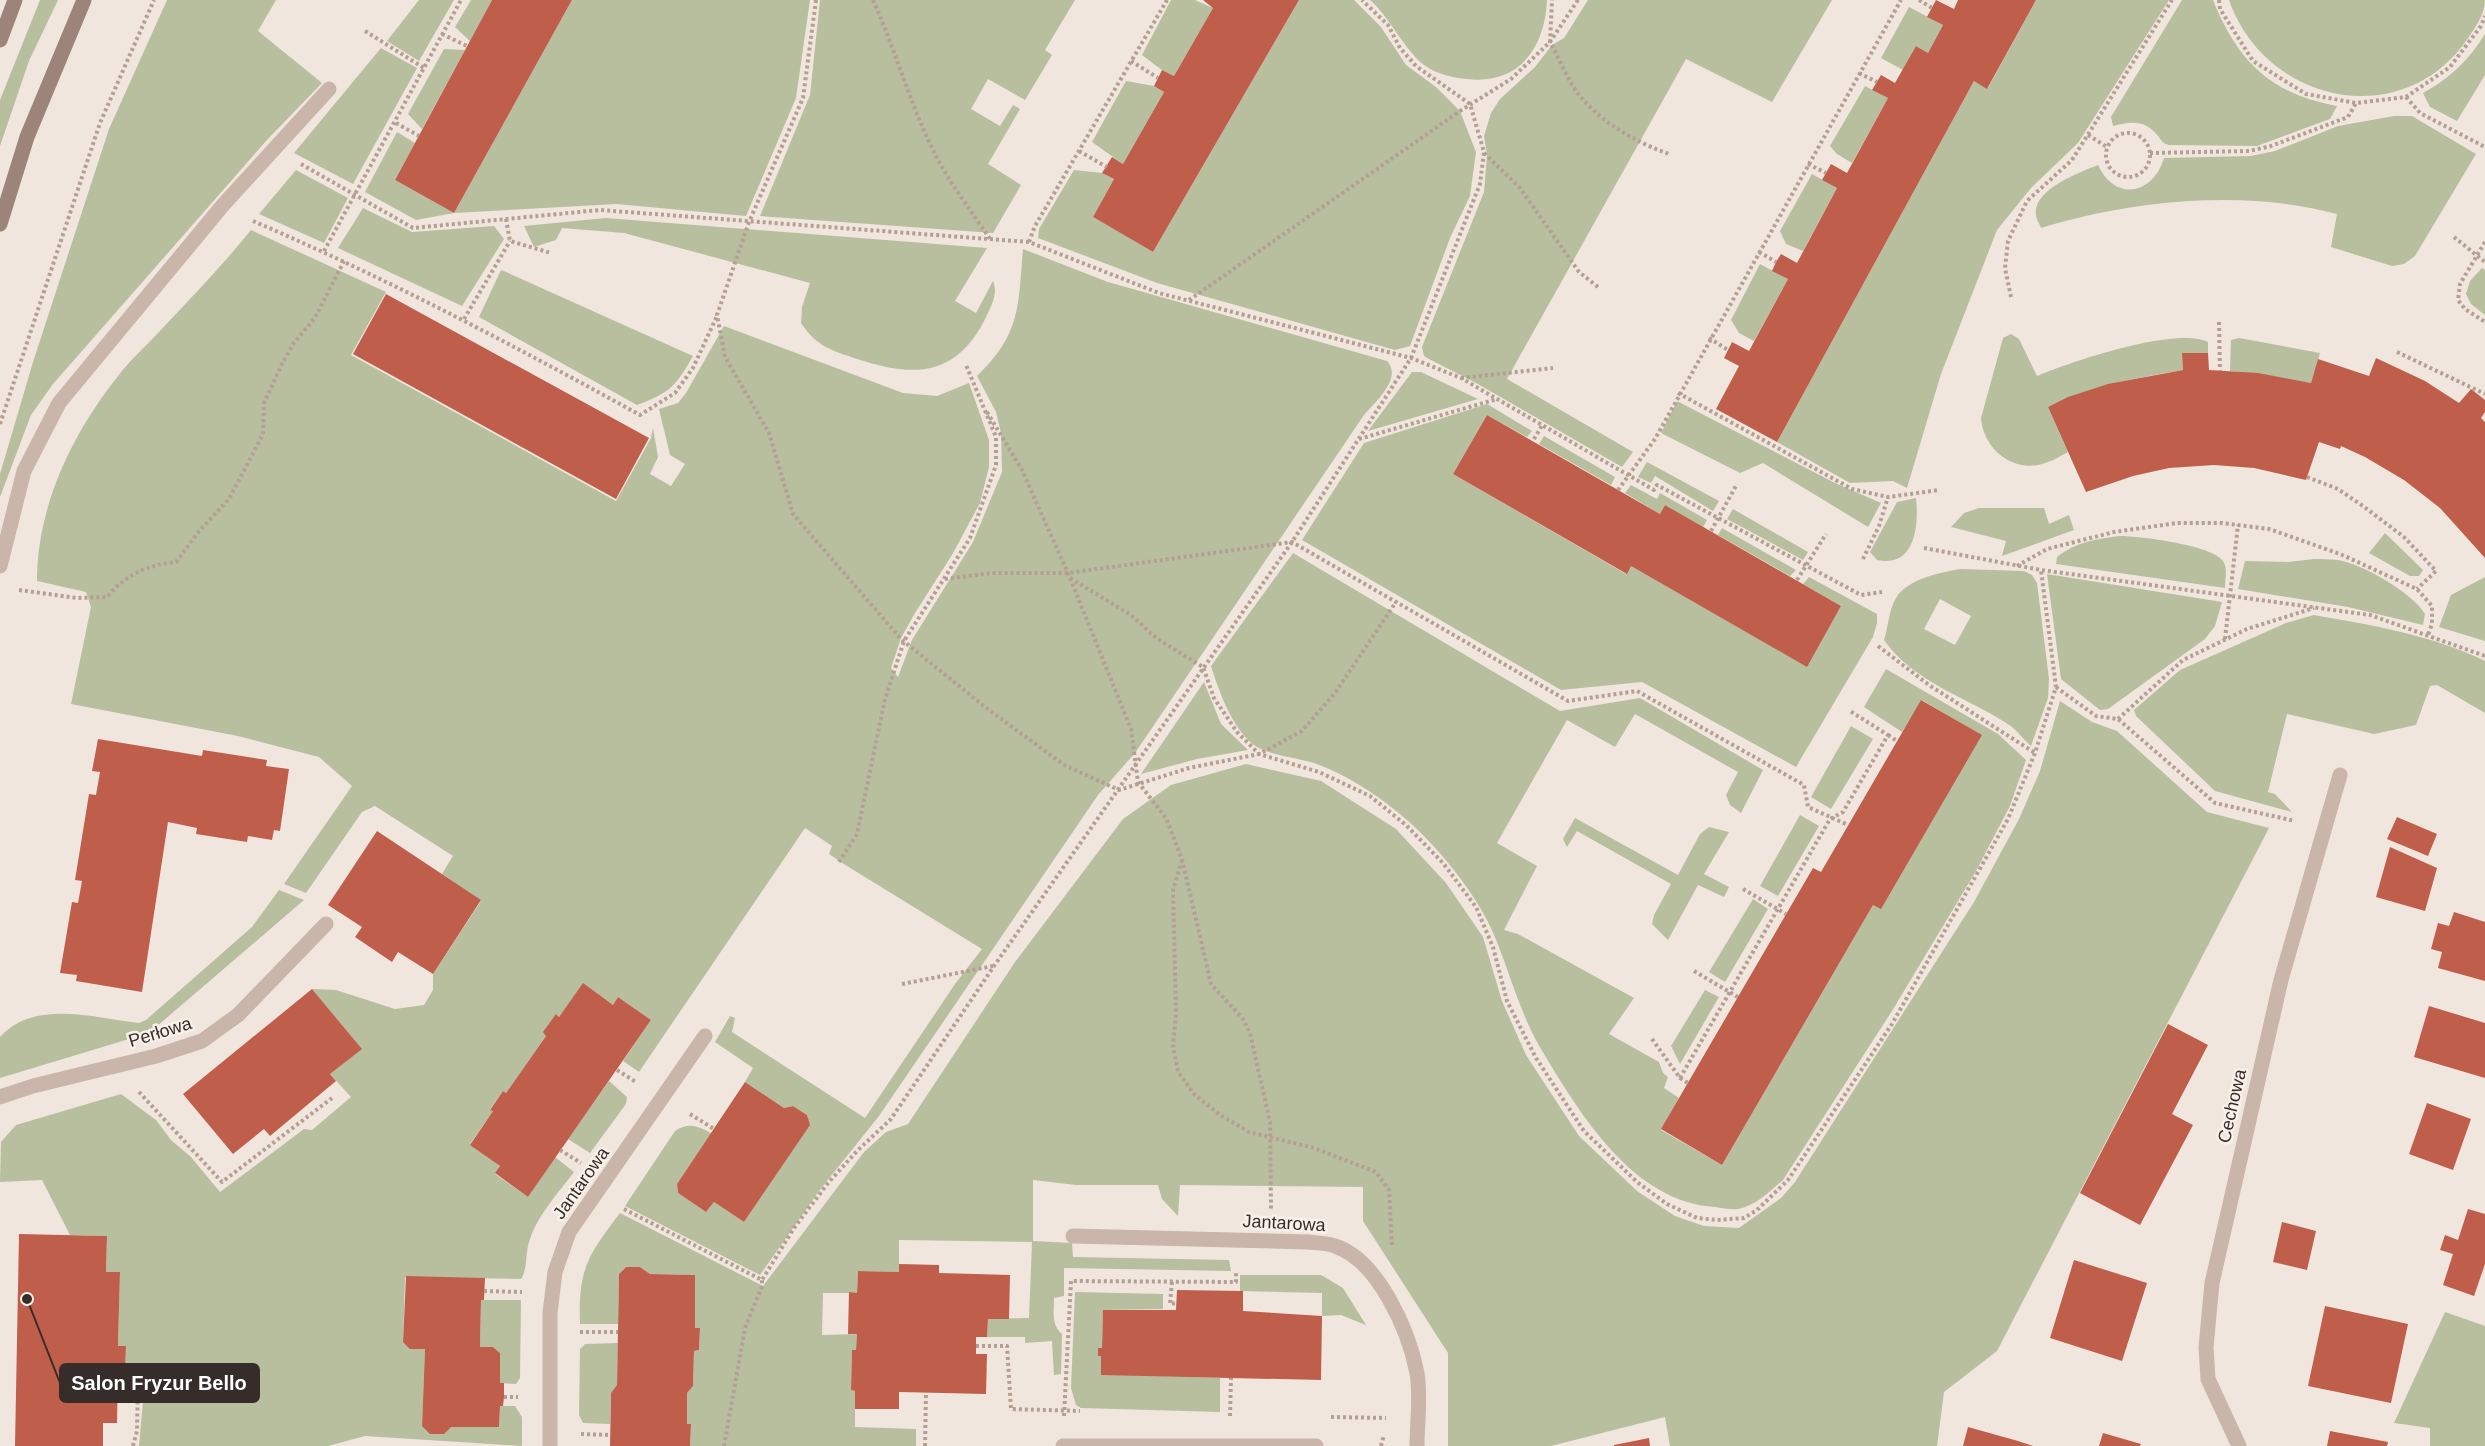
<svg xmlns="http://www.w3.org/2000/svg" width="2485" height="1446" font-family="Helvetica,sans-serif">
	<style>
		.green { fill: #b7bf9e; fill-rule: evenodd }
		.building { fill: #c05e4c }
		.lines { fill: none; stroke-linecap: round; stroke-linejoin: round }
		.path { stroke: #b49f94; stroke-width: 4; stroke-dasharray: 3 3; stroke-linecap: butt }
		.lane { stroke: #c9b5aa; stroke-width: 15 }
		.street { stroke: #c9b5aa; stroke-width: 15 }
		.secondary { stroke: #9c847b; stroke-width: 15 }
		.labels { text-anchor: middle; stroke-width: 5; stroke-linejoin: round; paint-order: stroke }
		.street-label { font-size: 18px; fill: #362c29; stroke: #f9f0e9 }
		.leader { fill: none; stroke: #362c29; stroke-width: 2 }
		.callout-dot { fill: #362c29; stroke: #f9f0e9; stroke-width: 2 }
		.callout { fill: #362c29; stroke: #362c29; stroke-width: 2 }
		.callout-label { font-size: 20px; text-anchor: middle; font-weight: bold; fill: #fff }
	</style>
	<rect width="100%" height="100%" fill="#f1e6dd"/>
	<g class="green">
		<path d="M40 0H58L29 61 0 146V100Z"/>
		<path d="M167 0H276L258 31 322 83 267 140 53 384 31 415 0 497V474L33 362 109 129Z"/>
		<path d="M419 0H454L419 61 387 41Z"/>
		<path d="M471 0H492L470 41 455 27Z"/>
		<path d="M572 0H810L796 98 746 216 616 204 454 213 416 220 365 192 397 132 415 143 395 180 454 213Z"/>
		<path d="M820 0H1075L1045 50 1052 55 1025 100 988 79 971 109 1000 126 1013 105 1020 109 988 164 1021 185 993 233 760 216 810 95Z"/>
		<path d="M1171 0H1195L1213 8 1174 76 1162 70 1142 55Z"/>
		<path d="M1299 0H1354L1381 27 1406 65 1436 87 1460 111 1476 152 1470 196 1450 238 1410 346 1395 350 1157 283 1038 238 1039 229 1074 170 1102 173 1114 179 1093 217 1153 252Z"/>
		<path d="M1370 0H1547C1545 48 1519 85 1467 79 1454 78 1437 74 1427 67 1406 54 1391 18 1370 0Z"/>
		<path d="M1588 0H1832L1772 102 1686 59 1507 379 1633 452 1622 467 1476 383 1429 359 1424 356 1422 347 1484 192 1487 155 1484 136 1491 113 1500 99 1535 67 1552 45 1564 38Z"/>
		<path d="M2036 0H2169L2078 143 2031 188 1997 230 1941 374 1907 488 1893 481 1850 483 1777 442 1974 81 1988 88Z"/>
		<path d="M2182 0H2213C2238 62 2271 94 2337 106L2330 119 2257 146 2169 145C2162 143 2162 141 2158 136 2146 120 2131 121 2113 126L2111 117Z"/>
		<path d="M2229 0H2485C2485 15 2474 29 2466 41 2401 133 2265 103 2229 0Z"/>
		<path d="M1909 7 1943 25 1928 53 1916 46 1903 70 1881 58Z"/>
		<path d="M2485 34V75L2457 121 2430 107 2423 93C2449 79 2469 60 2485 34Z"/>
		<path d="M381 48 417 68 353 184 294 153Z"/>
		<path d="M444 49 465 50 422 129 408 114Z"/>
		<path d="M1126 81 1154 86 1164 92 1123 164 1092 142Z"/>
		<path d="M1865 86 1888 98 1852 163 1837 154 1830 146Z"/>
		<path d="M2394 116H2412L2476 154 2415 256 2404 264 2392 266 2331 247 2337 214C2243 189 2134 200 2041 228 2040 224 2036 219 2036 215 2032 190 2080 172 2098 165 2115 202 2153 195 2164 158L2251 156 2275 151 2338 126Z"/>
		<path d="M296 170 348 198 324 243 259 214Z"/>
		<path d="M1812 174 1837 188 1803 251 1786 244 1780 231Z"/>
		<path d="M363 208 412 232 494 226 504 239 462 306 338 248Z"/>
		<path d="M606 218 987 248 955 301 976 313 993 281C998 293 992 304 987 315 958 377 915 378 857 359 831 350 817 347 801 323L802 307 810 283 624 233 562 228 556 240 534 247 524 226Z"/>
		<path d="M251 230 386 292 351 355 616 501 651 438 653 428 658 457 650 474 671 486 685 464 670 455 659 409 678 403 686 393 724 326 903 393 937 396 969 383 989 440V467L980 503 952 555 915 613 901 638 891 668 898 677 912 640 973 542 1002 472 1001 433 996 412 977 376C1021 333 1018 307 1023 249L1108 282 1387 361C1403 378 1375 402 1364 415L1135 753 1098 795 879 1116 819 1191 760 1275 625 1206 675 1131C689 1122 697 1126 711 1133L677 1184 678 1193 706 1212 714 1202 744 1222 809 1125 807 1115 793 1106 784 1108 745 1082 753 1068 715 1042 730 1016 735 1018 732 1032 865 1118 955 984 982 949 847 866 829 854 832 846 805 828 639 1072 623 1061 651 1020 618 997 613 1005 583 984 559 1017 557 1015 546 1036 506 1093 503 1091 490 1109 493 1111 470 1144 500 1166 495 1174 528 1197 555 1157 574 1172C559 1192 538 1215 530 1239 525 1251 528 1269 521 1279L405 1277 403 1342 425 1349 422 1426 499 1427 500 1406H515L522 1417V1446L365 1436 328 1446H139L143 1401 155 1400 154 1366 125 1365 126 1346H118L120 1273 106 1272 107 1236 70 1235 42 1180 0 1182 1 1142 16 1125 121 1094 156 1120 171 1140 191 1157 220 1192 304 1129 312 1130 351 1097 330 1074 361 1048 312 989 336 990 395 1009 424 1005 433 990V974L481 901 442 874 453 856 375 806 362 812 306 893 284 884 352 786 319 757 238 736 71 704 91 607 86 592 37 581C37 506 72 434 118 376 130 360 145 347 159 332 190 299 222 266 251 230Z"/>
		<path d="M1760 264 1788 279 1754 341 1739 333 1731 320Z"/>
		<path d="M2482 268 2485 270V315L2471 304 2466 294 2470 281Z"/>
		<path d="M501 270 506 272 693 356C675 387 671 392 637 405L479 317Z"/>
		<path d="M2011 334 2019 339 2037 376C2070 362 2176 326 2208 342V353H2182L2183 370C2136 378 2091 386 2048 407L2068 452C2059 457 2049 463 2038 465 2008 470 1983 446 1981 418L2003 338Z"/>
		<path d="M2239 338 2320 353 2311 383 2230 371 2231 340Z"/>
		<path d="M1412 372H1421L1478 399 1368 431Z"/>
		<path d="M1677 401 1835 483 1881 503 1868 527 1763 463 1740 473 1661 433Z"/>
		<path d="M1487 404 1532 431 1527 437 1487 415 1453 474 1626 574 1631 566 1807 666 1841 606 1803 584 1809 577 1877 614V623L1873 637 1796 767 1642 682 1561 690 1302 540 1364 443Z"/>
		<path d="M1544 436 1615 477 1611 485 1539 444Z"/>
		<path d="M1647 462 1719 501 1713 511 1655 476 1651 483 1638 477Z"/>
		<path d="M1631 485 1657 499 1660 493 1707 520 1703 527 1665 505 1660 514 1625 493Z"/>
		<path d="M1916 498C1919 526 1915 568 1877 560L1870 552 1897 502Z"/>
		<path d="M1979 508H2044L2049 524 2069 515 2074 530 2002 556 2006 541 1951 527 1964 513Z"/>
		<path d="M1733 509 1808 552 1803 560 1727 519Z"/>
		<path d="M1722 528 1796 570 1790 576 1718 535Z"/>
		<path d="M2385 533 2423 570 2419 576H2410L2369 553Z"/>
		<path d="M2120 536C2139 536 2212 545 2223 561 2228 568 2225 579 2225 588L2056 564 2057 557C2076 542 2096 539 2120 536Z"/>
		<path d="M1293 553 1560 711 1640 698 1763 770 1741 813 1730 805 1726 795 1738 772 1635 714 1615 747 1567 720 1497 843 1537 866 1504 930 1518 934 1634 998 1609 1034 1659 1062 1663 1073 1668 1077 1664 1088 1679 1098 1661 1130 1722 1165 1873 905 1981 735 1922 700 1902 732 1864 707 1886 669 1998 734 2026 760 2010 806 1976 871 1892 1011 1783 1180C1770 1191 1756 1206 1738 1209 1731 1210 1722 1208 1715 1207 1634 1202 1582 1117 1544 1054 1522 1019 1512 980 1497 942 1485 911 1465 883 1444 858 1412 819 1362 780 1314 763 1298 758 1270 755 1257 747 1233 732 1219 691 1211 666Z"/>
		<path d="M2314 559C2321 559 2330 559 2337 560 2361 563 2413 593 2425 614L2423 625 2348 607 2238 589 2245 561 2288 562Z"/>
		<path d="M1961 569 2024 571 2032 575 2037 583 2049 679 2048 698 2031 746C2024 740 2018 732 2011 726 1969 698 1914 683 1884 640 1888 628 1889 609 1896 598 1907 579 1941 572 1961 569ZM1940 599 1971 616 1955 645 1924 629Z"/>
		<path d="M2047 574 2222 602 2215 626 2205 639 2108 709 2100 710 2061 679Z"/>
		<path d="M2485 577V641L2439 627 2451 595Z"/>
		<path d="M2314 615C2371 625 2432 635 2485 661V713L2437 685 2430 686 2416 725 2374 734 2287 714 2268 792 2275 794 2292 812 2215 791 2136 716 2134 710 2180 670 2286 623Z"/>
		<path d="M1204 682 1221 724 1248 750 1197 759 1141 774Z"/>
		<path d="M2060 701 2092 722 2117 731 2207 812 2269 828 1997 1351 1944 1392 1937 1446H1670L1665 1417 1551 1446H1448V1353L1363 1221V1187L1180 1185 1178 1216 1162 1199 1158 1185H1076L1033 1180V1241L1072 1243 1073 1257 1229 1260 1231 1271 1064 1268V1296L1054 1298C1054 1312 1051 1325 1062 1334L1061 1374 1054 1375 1052 1341 1025 1343V1337H987L988 1319 1029 1318 1032 1242 899 1240V1272L858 1271 857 1293H823L822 1335 857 1334 856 1350 852 1351 851 1390 855 1391V1427L916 1429V1446H690L691 1425 687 1424V1393L693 1386 694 1351 699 1350 700 1329 695 1328V1275L650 1274 640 1267H626L619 1274 618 1324H580C578 1269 588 1255 620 1213L763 1286 864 1152 886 1132 908 1124 1015 962 1123 819 1171 785 1246 764 1321 781 1396 829 1446 883 1483 937 1502 1001 1526 1055 1579 1136 1637 1191 1675 1216 1704 1226 1739 1228 1781 1198 1795 1182 1974 902 2019 819 2040 771Z"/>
		<path d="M1851 726 1873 739 1831 809 1811 797Z"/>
		<path d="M1800 815 1819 826 1778 896 1760 886Z"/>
		<path d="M1575 818 1678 875 1700 834 1709 827 1729 832 1704 874 1729 887 1724 897 1698 885 1668 940 1652 924 1654 915 1671 884 1577 831 1567 847 1563 839Z"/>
		<path d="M279 890 304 900 156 1027 139 1036 0 1078V1037C34 999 94 1018 139 1023L146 1020 252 927Z"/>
		<path d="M1753 899 1768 909 1725 982 1709 972Z"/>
		<path d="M1705 990 1719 997 1680 1064 1671 1046Z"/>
		<path d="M609 1081 627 1097 626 1104 590 1153 568 1139Z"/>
		<path d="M1240 1275H1321L1343 1288 1366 1325 1341 1315 1322 1316V1293L1240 1291Z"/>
		<path d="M1075 1292 1163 1294V1309L1103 1310 1102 1348 1098 1349V1356H1101V1374L1220 1378V1412L1081 1408 1076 1405 1071 1388Z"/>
		<path d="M481 1300H521L520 1378 516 1384 500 1383V1353L493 1347H480Z"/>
		<path d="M2445 1312 2485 1326V1446H2430V1428L2394 1423Z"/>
		<path d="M618 1343 617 1385 611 1394 610 1424 583 1423 579 1415 580 1349 585 1344Z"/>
	</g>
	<g class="building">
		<path d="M492 0H572L454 213 395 180Z"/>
		<path d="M1203 0H1299L1153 252 1093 217 1114 179 1102 173 1112 157 1123 164 1164 92 1154 86 1162 70 1174 76 1213 8Z"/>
		<path d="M1936 0 1954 9 1958 0H2036L1987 89 1974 81 1777 442 1716 409 1739 366 1724 358 1732 342 1749 351 1788 279 1772 271 1776 262 1781 254 1797 263 1837 188 1822 180 1831 164 1847 173 1888 98 1872 90 1881 75 1895 83 1916 46 1928 53 1943 25 1927 17Z"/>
		<path d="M386 294 649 438 616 499 353 354Z"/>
		<path d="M2182 353H2208L2209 370 2258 373 2311 383 2318 359 2369 376 2376 358 2425 381 2459 403 2471 389 2485 400V412L2481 418 2485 422V558L2440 508 2404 480 2365 457 2341 446 2340 449 2319 442 2306 480 2254 468 2214 465 2169 468 2133 476 2086 492 2048 407 2068 397 2108 384 2183 370Z"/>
		<path d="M1487 415 1660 514 1665 505 1841 606 1807 667 1631 566 1627 574 1453 474Z"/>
		<path d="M1921 700 1982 735 1881 909 1873 905 1722 1165 1661 1129 1813 868 1821 872Z"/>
		<path d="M98 739 202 756 203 750 267 760 266 766 289 769 280 831 274 830 272 840 248 836 247 842 196 834 197 828 168 822 142 992 76 981 77 975 60 973 72 902 78 903 82 881 75 880 89 794 96 795 100 772 92 771Z"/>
		<path d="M2397 817 2437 834 2428 856 2387 839Z"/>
		<path d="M377 831 481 900 433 974 398 952 392 962 355 937 362 927 328 905Z"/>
		<path d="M2390 847 2437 868 2425 911 2376 897Z"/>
		<path d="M2454 912 2485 922V981L2438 968 2442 952 2431 949 2438 923 2449 926Z"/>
		<path d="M583 983 613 1005 618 997 651 1020 528 1197 495 1173 500 1166 470 1145 493 1111 490 1110 503 1091 506 1093 546 1036 543 1032 556 1014 559 1017Z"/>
		<path d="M312 989 362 1049 330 1074 336 1081 270 1136 264 1129 233 1154 183 1094Z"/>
		<path d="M2429 1006 2485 1023V1078L2414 1057Z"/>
		<path d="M2168 1024 2208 1045 2172 1114 2193 1125 2140 1225 2080 1193Z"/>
		<path d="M745 1082 784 1108 793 1106 807 1115 810 1125 744 1222 714 1202 706 1212 678 1193 677 1184Z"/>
		<path d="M2427 1103 2471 1119 2453 1170 2409 1154Z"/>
		<path d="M2468 1209 2485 1214V1264L2474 1296 2443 1285 2453 1254 2440 1250 2445 1235 2458 1240Z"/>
		<path d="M2282 1222 2316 1231 2307 1270 2273 1262Z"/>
		<path d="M19 1234 107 1236 106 1272H120L118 1346H126L125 1370H118L117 1423H103V1446H15Z"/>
		<path d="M2074 1260 2147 1283 2122 1361 2050 1338Z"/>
		<path d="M899 1264 939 1265V1273L1010 1275 1009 1319H988L987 1337H976V1354H987L986 1394 899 1392V1409H855V1391L851 1390 852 1350H856L857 1334H848L849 1292 857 1293 858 1271 899 1272Z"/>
		<path d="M626 1267H640L650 1274 695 1275V1328H700L699 1350 694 1351 693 1386 687 1393V1424H691L690 1446H610L611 1393 617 1385 619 1274Z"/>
		<path d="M406 1276 485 1278 484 1300H481L480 1347H493L500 1353V1383H504V1397L503 1406H500L499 1427H451L444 1434H430L422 1426 425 1349H410L403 1342Z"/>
		<path d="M1177 1290 1243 1291V1311L1322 1316 1321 1380 1101 1375V1356H1098V1348H1102L1103 1310H1176Z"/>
		<path d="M2325 1306 2408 1324 2391 1403 2308 1386Z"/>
		<path d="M1968 1427 2018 1441 2033 1446H1963Z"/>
		<path d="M2330 1431 2388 1442 2387 1446H2327Z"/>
		<path d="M2103 1433 2141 1444 2140 1446H2099Z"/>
		<path d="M1649 1438 1650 1446H1614V1445Z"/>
	</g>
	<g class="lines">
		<g class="path">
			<path d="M816 0 803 98 749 222 717 315 725 357 769 433 793 514 901 639 985 707 1064 765 1119 790 1189 768 1259 754 1302 731 1335 693 1396 602"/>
			<path d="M873 0C895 49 909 101 933 150 946 178 972 212 990 239"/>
			<path d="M1578 0 1550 42C1560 60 1567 80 1580 96 1603 124 1636 142 1669 154"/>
			<path d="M1919 0 1932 8"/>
			<path d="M2219 0 2220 9 2253 61 2306 94 2356 103 2406 97 2450 67 2481 26 2485 16"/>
			<path d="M365 31 424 68"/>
			<path d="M442 34 467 46"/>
			<path d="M1131 61 1158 78"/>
			<path d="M1859 73 1877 82"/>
			<path d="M2406 97 2420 113 2485 147"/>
			<path d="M396 123 419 136"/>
			<circle cx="2128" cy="155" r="22"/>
			<path d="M2088 135 2107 147"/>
			<path d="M1079 151 1107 167"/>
			<path d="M1484 153 1520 188 1579 272 1598 287"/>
			<path d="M2150 153 2249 151 2271 146 2348 117 2356 103"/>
			<path d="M301 164 413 228 600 210 1029 242 1159 293 1411 358 1461 378 1654 490 1657 485 1861 595 1882 592"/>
			<path d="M1808 164 1826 173"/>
			<path d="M506 219 510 241 551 253"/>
			<path d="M253 221C386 278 513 345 640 415L675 393 693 368 717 316"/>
			<path d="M2454 237 2485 262"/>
			<path d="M1029 242 1035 226 1167 0"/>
			<path d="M2485 242 2460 284 2458 300 2465 309 2485 322"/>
			<path d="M324 251 461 0"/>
			<path d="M1759 252 1776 262"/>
			<path d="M2011 297 2005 268 2008 241 2027 201 2072 160 2172 0"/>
			<path d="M1189 300 1460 111 1511 79 1550 42 1552 0"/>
			<path d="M464 319 510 241"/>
			<path d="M2219 322 2220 371"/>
			<path d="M1709 338 1728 350"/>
			<path d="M2397 352 2485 394"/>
			<path d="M1461 378 1553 368"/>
			<path d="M1678 393 1852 489 1888 497 1939 490"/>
			<path d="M987 412 1022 470 1070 578 1131 729 1138 782 1166 818 1182 859 1211 984 1243 1019 1250 1033 1270 1122 1271 1210"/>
			<path d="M0 424 100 123 154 0"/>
			<path d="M1359 439 1497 399"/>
			<path d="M1534 439 1543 424"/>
			<path d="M2307 477 2338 489 2363 506 2404 537 2436 571 2417 589"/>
			<path d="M1618 490 1655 439 1901 0"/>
			<path d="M1711 531 1737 484"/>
			<path d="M1924 548 2041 570 2370 615 2485 656"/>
			<path d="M1863 559 1879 526 1888 497"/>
			<path d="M2017 566 2047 549 2114 532 2177 523H2222L2269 529 2340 554 2417 589 2432 606V624L2428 635"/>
			<path d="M1070 578 1131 615 1156 638 1203 667 1214 698 1237 732 1259 754 1319 772 1370 796 1406 825 1443 863 1476 907 1493 947 1507 1001 1536 1058 1584 1131 1637 1182 1667 1204 1697 1218 1717 1220 1744 1218 1757 1210 1788 1180 1892 1024 2008 819 2035 753 2056 687 2041 570"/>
			<path d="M945 579 992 573H1068L1292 542 1568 701 1637 691 1804 785 1808 807 1848 825"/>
			<path d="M1797 580 1826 534"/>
			<path d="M19 590 77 598 107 597C125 575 147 565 176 562L200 530 229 499 263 434 264 403 282 364 293 344 315 318 344 261"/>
			<path d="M2225 639 2238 525"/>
			<path d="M1878 646 1929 685 2035 753"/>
			<path d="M2056 687 2096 716 2118 719 2215 803 2295 821"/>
			<path d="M2118 719 2183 660 2247 629 2314 608"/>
			<path d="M1888 735 1897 741"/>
			<path d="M1182 860 1173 890 1176 1014 1173 1046 1178 1072 1195 1095 1220 1115 1249 1132 1314 1148 1376 1172 1389 1190 1392 1247"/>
			<path d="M839 862 857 834 885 699 904 641 970 538 996 465V437L966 365"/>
			<path d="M1743 889 1786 914"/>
			<path d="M1694 971 1738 997"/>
			<path d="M902 984 993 966"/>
			<path d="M1652 1039 1680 1078 1830 819 1843 812 1888 735 1850 711"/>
			<path d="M617 1070 636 1082"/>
			<path d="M1680 1078 1688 1083"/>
			<path d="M139 1092 222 1182 332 1098"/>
			<path d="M690 1114 714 1129"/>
			<path d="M560 1150 581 1163"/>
			<path d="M624 1209 762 1280 794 1228 828 1183 857 1151 891 1119 994 966 1292 542 1411 358 1480 184 1484 152 1470 104 1416 66 1400 48 1388 25 1362 0"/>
			<path d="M1172 1282 1170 1304 1176 1303"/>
			<path d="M484 1291 522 1292"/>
			<path d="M580 1332H618"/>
			<path d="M976 1346H1007L1011 1409 1080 1411"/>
			<path d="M504 1397H518"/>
			<path d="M1064 1416 1071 1281 1236 1282V1271"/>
			<path d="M1230 1416 1231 1378"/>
			<path d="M1331 1417 1386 1418"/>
			<path d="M581 1434 610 1435"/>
			<path d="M133 1446 137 1431 138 1381"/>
			<path d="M724 1446 745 1328 762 1286V1280"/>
			<path d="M925 1446 926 1393"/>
			<path d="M1381 1446 1384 1435"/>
		</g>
		<path class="lane" d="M0 566 24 471 59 403 223 205 329 89"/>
		<g class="street">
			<path d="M0 1097 33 1086 156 1056 202 1041 238 1015 326 924"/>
			<path d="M1073 1236 1308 1242C1317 1243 1327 1243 1335 1246 1378 1260 1409 1331 1417 1373 1421 1396 1417 1423 1417 1446"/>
			<path d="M550 1446V1313L555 1272 569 1232 705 1036"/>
			<path d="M1063 1446H1316"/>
			<path d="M2239 1446 2208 1379 2206 1347 2212 1283 2281 980 2340 775"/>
		</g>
		<g class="secondary">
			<path d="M0 40 15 0"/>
			<path d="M0 224 27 137 84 0"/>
		</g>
	</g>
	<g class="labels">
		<g class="street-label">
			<text transform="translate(160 1032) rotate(-17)" y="6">Perłowa</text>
			<text transform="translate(2232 1106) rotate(-77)" y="6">Cechowa</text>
			<text transform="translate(581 1183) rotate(-55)" y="6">Jantarowa</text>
			<text transform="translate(1284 1223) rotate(3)" y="6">Jantarowa</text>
		</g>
	</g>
	<path class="leader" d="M27 1299L60 1383"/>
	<circle class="callout-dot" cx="27" cy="1299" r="6"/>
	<rect class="callout" x="60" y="1364" width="199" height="38" rx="6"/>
	<g class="callout-label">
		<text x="159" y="1390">Salon Fryzur Bello</text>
	</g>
</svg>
